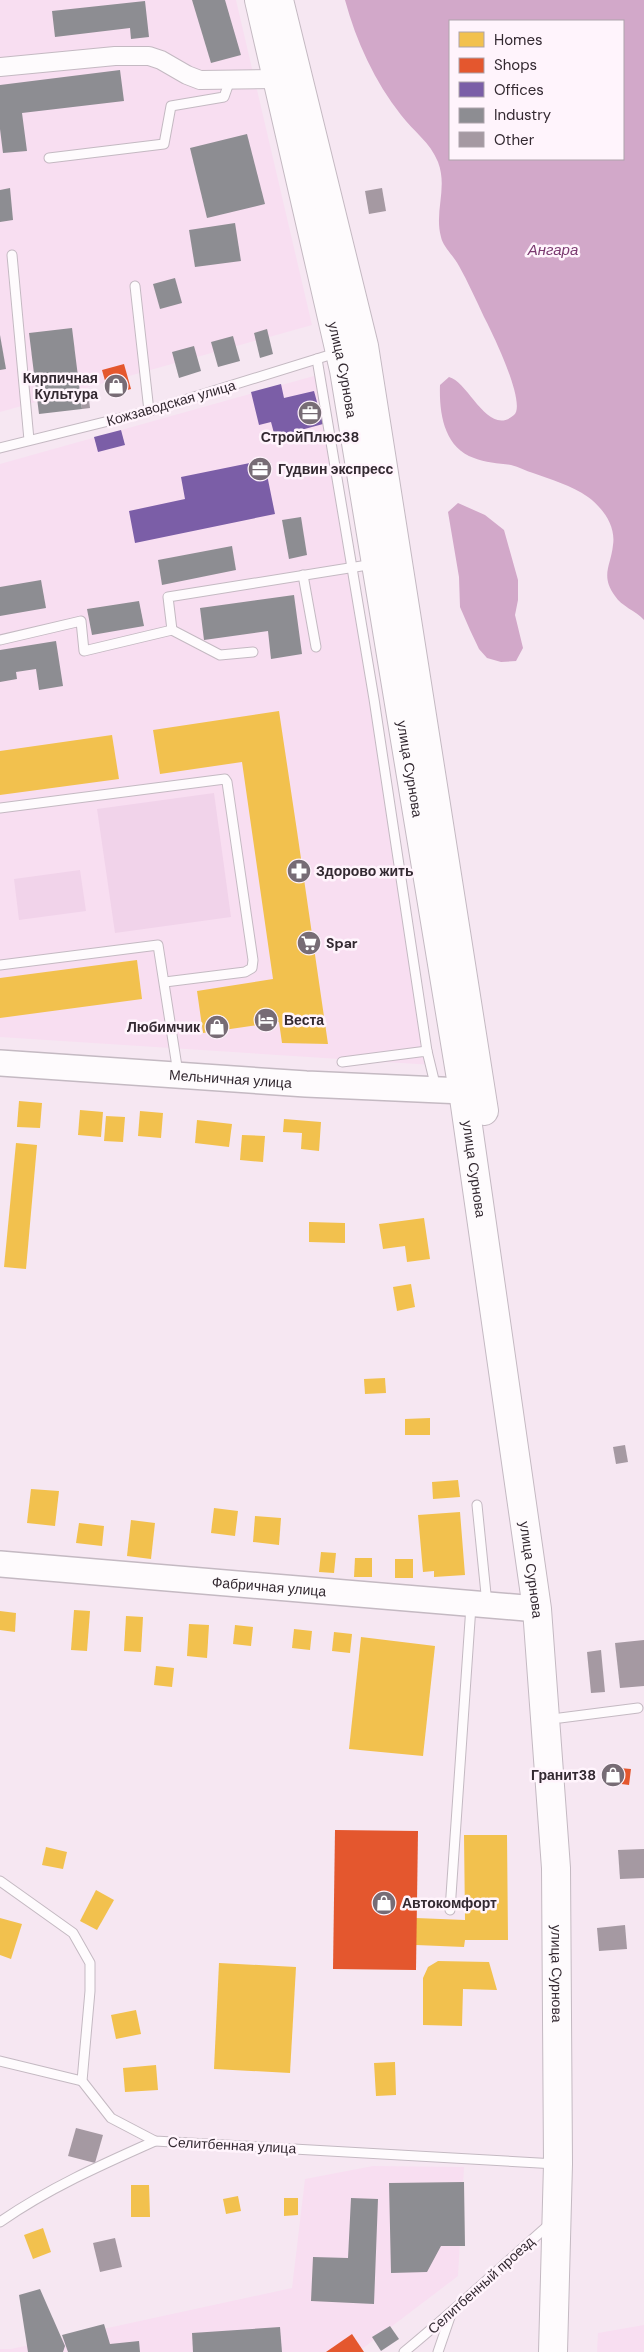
<svg xmlns="http://www.w3.org/2000/svg" width="644" height="2352" font-family="'DM Sans',sans-serif">
	<style>
		.built { fill: #f8def1 }
		.green { fill: #f1d3ea }
		.water { fill: #d2a8c9; fill-rule: evenodd }
		.homes { fill: #f2c14e }
		.shops { fill: #e4572e }
		.offices { fill: #7b5ea7 }
		.industry { fill: #8d8d92 }
		.building { fill: #a599a2 }
		.lines { fill: none; stroke-linecap: round; stroke-linejoin: round }
		.lane-casing { stroke: #c4b9c2; stroke-width: 11 }
		.street-casing { stroke: #c4b9c2; stroke-width: 20 }
		.secondary-casing { stroke: #c4b9c2; stroke-width: 28 }
		.primary-casing { stroke: #c4b9c2; stroke-width: 30 }
		.lane { stroke: #fefbfd; stroke-width: 9 }
		.street { stroke: #fefbfd; stroke-width: 18 }
		.secondary { stroke: #fefbfd; stroke-width: 25 }
		.primary { stroke: #fefbfd; stroke-width: 28 }
		.labels { text-anchor: middle; stroke-width: 5; stroke-linejoin: round; paint-order: stroke }
		.street-label { font-size: 14px; fill: #332931; stroke: #fff4fc }
		.poi-label { font-size: 14px; font-weight: bold; fill: #332931; stroke: #fff4fc; text-anchor: start }
		.water-label { font-size: 15px; font-style: italic; fill: #7b3a70; stroke: #fff4fc }
	</style>
	<rect width="100%" height="100%" fill="#f6e7f2"/>
	<g class="built">
		<path d="M0 0H236L312 325 0 412Z"/>
		<path d="M321 374 433 1065 0 1037V464Z"/>
		<path d="M373 2166 464 2167 458 2276 358 2352H0V2349H11L292 2288 305 2179Z"/>
		<path d="M644 2325V2352H597L598 2333Z"/>
	</g>
	<g class="green">
		<path d="M214 793 231 917 115 933 97 809Z"/>
		<path d="M80 870 86 911 19 920 14 879Z"/>
	</g>
	<g class="water">
		<path d="M345 0H644V620C636 611 621 606 615 596 600 575 611 566 613 545 616 526 603 508 588 497 571 485 552 480 533 473 526 471 519 467 511 465 499 463 485 463 474 458 444 448 439 413 440 385L449 377C469 382 488 438 514 415 527 404 492 332 484 317 476 300 468 282 459 266 454 256 443 247 441 237 434 211 448 188 438 162 430 142 414 132 401 115 375 82 356 41 345 0ZM450 21H623V159H450Z"/>
		<path d="M458 503 485 515 504 530 518 580V600L515 615 523 648 516 661 501 662 487 658 479 649 470 630 460 607 459 577 448 512Z"/>
	</g>
	<g class="homes">
		<path d="M279 711 297 831 328 1044 282 1043 279 1022 203 1033 197 991 273 979 242 762 160 774 153 730Z"/>
		<path d="M112 735 119 779 0 795V751Z"/>
		<path d="M137 960 142 999 0 1018V978Z"/>
		<path d="M19 1101 42 1103 40 1128 17 1127Z"/>
		<path d="M80 1110 103 1112 101 1137 78 1135Z"/>
		<path d="M140 1111 163 1113 161 1138 138 1136Z"/>
		<path d="M106 1116 125 1117 123 1142 104 1141Z"/>
		<path d="M284 1119 321 1122 319 1151 301 1149 302 1133 283 1132Z"/>
		<path d="M197 1120 232 1124 229 1147 195 1143Z"/>
		<path d="M242 1135 265 1136 263 1162 240 1160Z"/>
		<path d="M16 1143 37 1145 26 1269 4 1267Z"/>
		<path d="M424 1218 430 1259 407 1262 405 1246 383 1249 379 1224Z"/>
		<path d="M309 1222 345 1223V1243L309 1242Z"/>
		<path d="M411 1284 415 1307 397 1311 393 1287Z"/>
		<path d="M385 1378 386 1393 365 1394 364 1379Z"/>
		<path d="M430 1418V1435H405V1419Z"/>
		<path d="M458 1480 460 1497 433 1499 432 1482Z"/>
		<path d="M31 1489 59 1491 55 1526 27 1523Z"/>
		<path d="M214 1508 238 1511 235 1536 211 1533Z"/>
		<path d="M460 1512 465 1575 434 1577V1571L423 1572 418 1515Z"/>
		<path d="M255 1516 281 1518 279 1545 253 1542Z"/>
		<path d="M131 1520 155 1523 151 1559 127 1556Z"/>
		<path d="M79 1523 104 1526 102 1546 76 1543Z"/>
		<path d="M321 1552 336 1553 334 1573 319 1572Z"/>
		<path d="M355 1558H372V1577H354Z"/>
		<rect x="395" y="1559" width="18" height="19"/>
		<path d="M74 1610 90 1611 87 1651 71 1650Z"/>
		<path d="M0 1611 16 1613 15 1632 0 1630Z"/>
		<path d="M126 1616 143 1617 141 1652 124 1651Z"/>
		<path d="M189 1624 209 1625 207 1658 187 1656Z"/>
		<path d="M235 1625 253 1627 251 1646 233 1644Z"/>
		<path d="M294 1629 312 1631 310 1650 292 1648Z"/>
		<path d="M334 1632 352 1634 350 1653 332 1651Z"/>
		<path d="M361 1637 435 1646 423 1756 349 1749Z"/>
		<path d="M156 1666 174 1668 172 1687 154 1685Z"/>
		<path d="M464 1835H507L508 1940H465L464 1947 416 1945V1918L465 1920Z"/>
		<path d="M46 1847 67 1852 63 1869 42 1865Z"/>
		<path d="M96 1890 114 1900 97 1930 80 1921Z"/>
		<path d="M0 1918 22 1924 11 1959 0 1955Z"/>
		<path d="M438 1961 489 1962 497 1990 463 1989 462 2026 423 2025V1978L428 1967Z"/>
		<path d="M219 1963 296 1967 290 2073 214 2069Z"/>
		<path d="M136 2010 141 2034 116 2039 111 2015Z"/>
		<path d="M395 2062 396 2095 376 2096 374 2063Z"/>
		<path d="M156 2065 158 2090 125 2092 123 2068Z"/>
		<path d="M131 2185H149L150 2217H131Z"/>
		<path d="M238 2196 241 2211 226 2214 223 2199Z"/>
		<path d="M284 2198H298V2215L284 2216Z"/>
		<path d="M43 2228 51 2252 33 2259 24 2235Z"/>
	</g>
	<g class="shops">
		<path d="M124 364 131 389 109 395 102 370Z"/>
		<path d="M608 1767 631 1769 629 1785 606 1782Z"/>
		<path d="M335 1830 418 1831 416 1970 333 1969Z"/>
		<path d="M352 2334 364 2352H326Z"/>
	</g>
	<g class="offices">
		<path d="M281 384 284 398 314 391 323 424 275 437 271 422 259 425 251 392Z"/>
		<path d="M121 430 125 445 98 452 94 437Z"/>
		<path d="M264 460 275 514 135 543 129 511 185 499 181 477Z"/>
	</g>
	<g class="industry">
		<path d="M192 0H225L241 55 211 63Z"/>
		<path d="M145 1 149 37 131 39 130 28 55 37 52 11Z"/>
		<path d="M120 70 124 101 22 113 27 151 3 153 0 129V85Z"/>
		<path d="M247 134 265 204 207 218 190 148Z"/>
		<path d="M10 188 13 220 0 222V190Z"/>
		<path d="M235 223 241 261 195 267 189 230Z"/>
		<path d="M175 278 182 303 160 309 153 284Z"/>
		<path d="M72 328 82 409 39 414 29 333Z"/>
		<path d="M267 329 273 354 260 358 254 333Z"/>
		<path d="M0 335 6 369 0 370Z"/>
		<path d="M233 336 240 361 218 367 211 342Z"/>
		<path d="M194 346 201 371 179 378 172 352Z"/>
		<path d="M301 517 307 555 289 559 282 520Z"/>
		<path d="M232 546 236 570 162 585 158 560Z"/>
		<path d="M41 580 46 608 0 616V587Z"/>
		<path d="M294 595 302 654 271 659 268 631 204 640 200 608Z"/>
		<path d="M139 601 144 626 92 635 87 609Z"/>
		<path d="M56 641 63 686 39 690 36 669 16 672 17 679 0 682V650Z"/>
		<path d="M464 2182 465 2246H441L427 2272 391 2273 389 2183Z"/>
		<path d="M351 2198 378 2199 374 2304 311 2301 313 2257 348 2258Z"/>
		<path d="M40 2289 65 2346 63 2352H28L19 2295Z"/>
		<path d="M104 2324 110 2344 139 2341 140 2352H68L62 2335Z"/>
		<path d="M390 2326 399 2339 381 2351 372 2337Z"/>
		<path d="M280 2327 282 2352H193L192 2333Z"/>
	</g>
	<g class="building">
		<path d="M382 188 386 211 369 214 365 191Z"/>
		<path d="M88 392 90 408 82 409 80 393Z"/>
		<path d="M625 1445 628 1462 616 1464 613 1447Z"/>
		<path d="M644 1640V1686L620 1688 615 1643Z"/>
		<path d="M601 1650 605 1692 591 1693 587 1652Z"/>
		<path d="M644 1849V1878L620 1879 618 1850Z"/>
		<path d="M625 1925 627 1949 599 1951 597 1928Z"/>
		<path d="M76 2128 103 2135 95 2163 68 2156Z"/>
		<path d="M115 2238 122 2267 100 2272 93 2243Z"/>
	</g>
	<g class="lines">
		<g class="lane-casing">
			<g id="lane">
				<path d="M49 158 164 144 171 106 224 97 230 80"/>
				<path d="M12 255 29 440"/>
				<path d="M135 286 149 411"/>
				<path d="M317 359 374 699 427 1051"/>
				<path d="M0 448 149 411 336 353"/>
				<path d="M303 575 316 647"/>
				<path d="M172 630 220 655 253 652"/>
				<path d="M0 640 81 621 84 651 172 630 168 597 374 564"/>
				<path d="M0 808 225 779 227 782 253 960 252 968 245 972 165 982"/>
				<path d="M0 965 158 945 178 1073"/>
				<path d="M342 1062 427 1051 436 1088"/>
				<path d="M477 1505 487 1604"/>
				<path d="M560 1718 638 1708"/>
				<path d="M0 1881 73 1933 90 1963V1991L82 2081 111 2118 155 2141 556 2164"/>
				<path d="M450 1910 471 1606"/>
				<path d="M0 2061 82 2081"/>
				<path d="M0 2222C49 2188 101 2165 155 2141"/>
				<path d="M404 2352C454 2311 502 2266 551 2223"/>
				<path d="M438 2352 451 2314"/>
			</g>
		</g>
		<g class="street-casing">
			<path id="street" d="M0 67 115 56H149L161 60 187 75 200 80 278 79"/>
		</g>
		<g class="secondary-casing">
			<g id="secondary">
				<path id="s1" d="M0 1063 306 1084 463 1091"/>
				<path id="s2" d="M0 1564 537 1609"/>
			</g>
		</g>
		<g class="primary-casing">
			<g id="primary">
				<path id="s3" d="M259 0 344 370 463 1091 537 1609 556 1868 558 2164 553 2352"/>
				<path d="M279 0 364 346 484 1111"/>
			</g>
		</g>
		<use href="#lane" class="lane"/>
		<use href="#street" class="street"/>
		<use href="#secondary" class="secondary"/>
		<use href="#primary" class="primary"/>
	</g>
	<defs>
		<g id="shop-disc" transform="scale(1.25)"><circle r="9.5" fill="#776c75" stroke="#fff4fc"/><path d="M-5-2.5h2.3a2.7 3.5 0 0 1 5.4 0H5L5.5 6h-11ZM-1.5-2.5h3a1.5 2.3 0 0 0-3 0Z" fill="#fff"/></g>
		<g id="office-disc" transform="scale(1.25)"><circle r="9.5" fill="#776c75" stroke="#fff4fc"/><path d="M-6-3h4V-5.5h4V-3h4V5H-6ZM-1-4.5V-3h2v-1.5ZM-6 0V1H6V0Z" fill="#fff"/></g>
		<g id="pharmacy-disc" transform="scale(1.25)"><circle r="9.5" fill="#776c75" stroke="#fff4fc"/><path d="M-2-6h4v4h4v4h-4v4h-4v-4h-4v-4h4Z" fill="#fff"/></g>
		<g id="supermarket-disc" transform="scale(1.25)"><circle r="9.5" fill="#776c75" stroke="#fff4fc"/><path d="M-6-5.5h2.5l.6 2H6L4.5 2H-2.5L-4.4-4H-6ZM-1.5 3.2a1.3 1.3 0 1 0 .1 0ZM3 3.2a1.3 1.3 0 1 0 .1 0Z" fill="#fff"/></g>
		<g id="hotel-disc" transform="scale(1.25)"><circle r="9.5" fill="#776c75" stroke="#fff4fc"/><path d="M-6-4.5h1.5V1H6V5H4.5V3h-9V5H-6ZM-4 0a1.8 1.8 0 1 1 3.6 0ZM.5 0V-2.5h3Q6-2.5 6 0Z" fill="#fff"/></g>
	</defs>
	<g fill-rule="evenodd">
		<use href="#shop-disc" x="116" y="386"/>
		<use href="#office-disc" x="310" y="413"/>
		<use href="#office-disc" x="260" y="469"/>
		<use href="#pharmacy-disc" x="299" y="871"/>
		<use href="#supermarket-disc" x="309" y="943"/>
		<use href="#hotel-disc" x="266" y="1020"/>
		<use href="#shop-disc" x="217" y="1027"/>
		<use href="#shop-disc" x="613" y="1775"/>
		<use href="#shop-disc" x="384" y="1903"/>
	</g>
	<g class="labels">
		<g class="street-label">
			<text dy="5" stroke="none"><textPath href="#s3" startOffset="379">улица Сурнова</textPath></text>
			<text transform="translate(171 403) rotate(-16)" y="5">Кожзаводская улица</text>
			<text dy="5" stroke="none"><textPath href="#s3" startOffset="784">улица Сурнова</textPath></text>
			<text dy="5" stroke="none"><textPath href="#s1" startOffset="231">Мельничная улица</textPath></text>
			<text dy="5" stroke="none"><textPath href="#s3" startOffset="1189">улица Сурнова</textPath></text>
			<text dy="5" stroke="none"><textPath href="#s3" startOffset="1594">улица Сурнова</textPath></text>
			<text dy="5" stroke="none"><textPath href="#s2" startOffset="270">Фабричная улица</textPath></text>
			<text dy="5" stroke="none"><textPath href="#s3" startOffset="1999">улица Сурнова</textPath></text>
			<text transform="translate(232 2145) rotate(3)" y="5">Селитбенная улица</text>
			<text transform="translate(481 2285) rotate(-42)" y="5">Селитбенный проезд</text>
		</g>
		<g class="poi-label">
			<text x="98" y="383" text-anchor="end">Кирпичная<tspan x="98" dy="16">Культура</tspan></text>
			<text x="310" y="442" text-anchor="middle">СтройПлюс38</text>
			<text x="278" y="474">Гудвин экспресс</text>
			<text x="316" y="876">Здорово жить</text>
			<text x="326" y="948">Spar</text>
			<text x="284" y="1025">Веста</text>
			<text x="200" y="1032" text-anchor="end">Любимчик</text>
			<text x="596" y="1780" text-anchor="end">Гранит38</text>
			<text x="402" y="1908">Автокомфорт</text>
		</g>
		<g class="water-label">
			<text x="553" y="255">Ангара</text>
		</g>
	</g>
	<rect x="449" y="20" width="175" height="140" fill="#fff4fc" stroke="#ada3ab"/>
	<rect x="459" y="32" width="25" height="15" fill="#f2c14e" stroke="#ada3ab"/>
	<text x="494" y="45" font-size="15" fill="#332931">Homes</text>
	<rect x="459" y="58" width="25" height="15" fill="#e4572e" stroke="#ada3ab"/>
	<text x="494" y="70" font-size="15" fill="#332931">Shops</text>
	<rect x="459" y="82" width="25" height="15" fill="#7b5ea7" stroke="#ada3ab"/>
	<text x="494" y="95" font-size="15" fill="#332931">Offices</text>
	<rect x="459" y="108" width="25" height="15" fill="#8d8d92" stroke="#ada3ab"/>
	<text x="494" y="120" font-size="15" fill="#332931">Industry</text>
	<rect x="459" y="132" width="25" height="15" fill="#a599a2" stroke="#ada3ab"/>
	<text x="494" y="145" font-size="15" fill="#332931">Other</text>
</svg>
